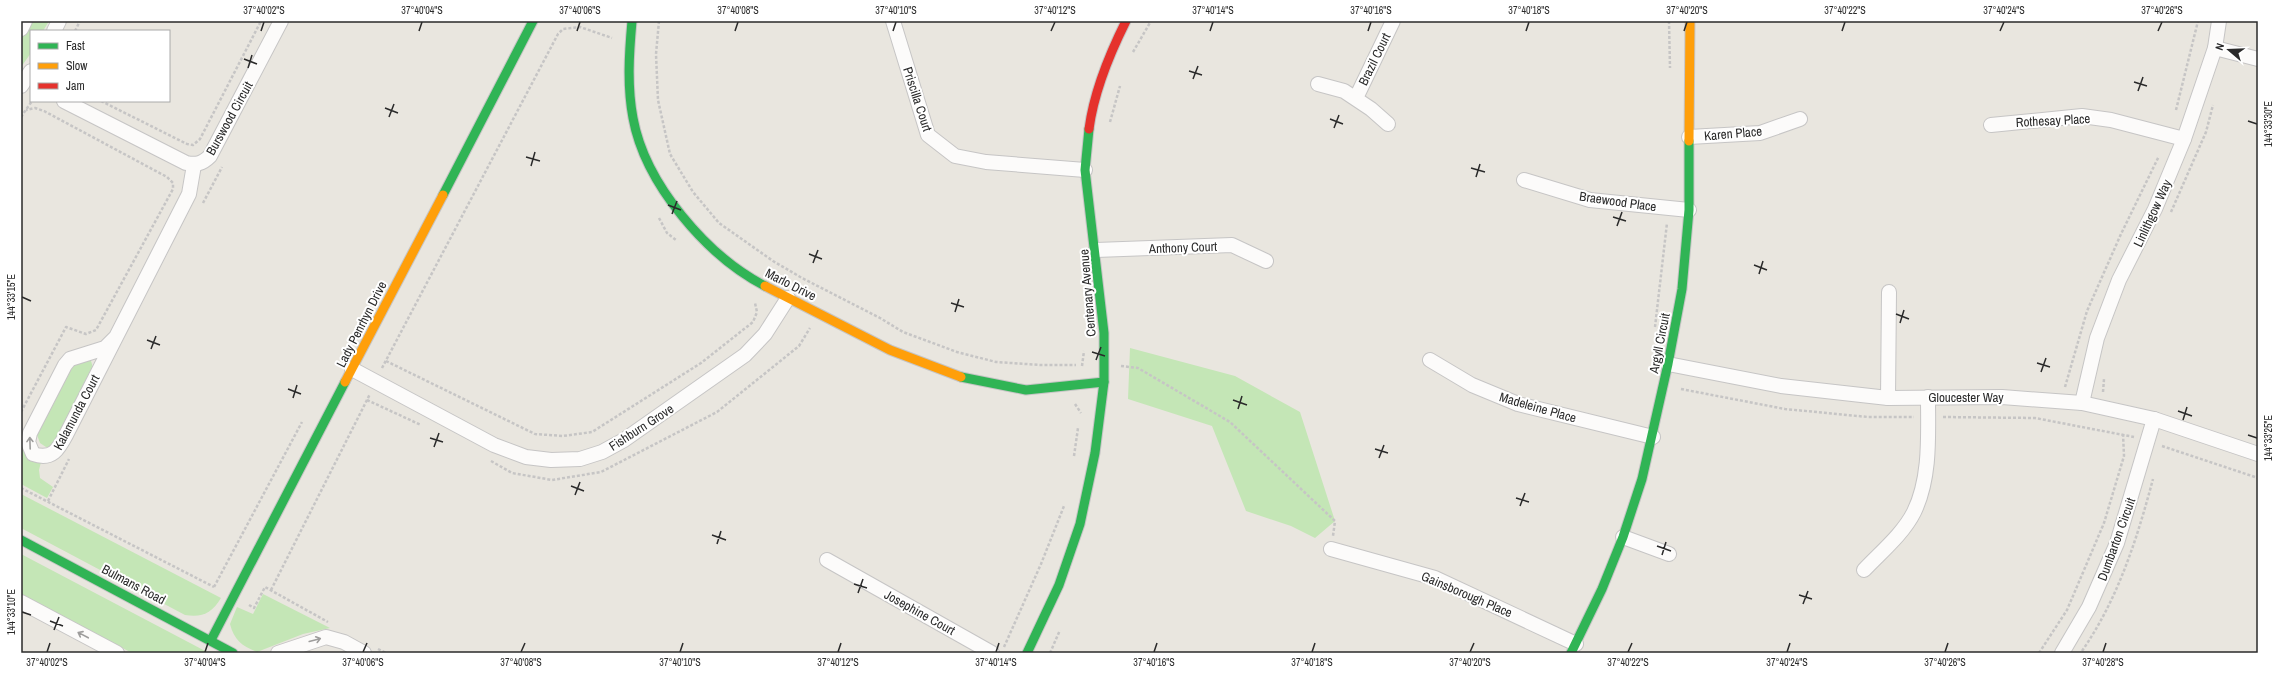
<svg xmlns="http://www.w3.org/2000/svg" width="2279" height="674" font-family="'Archivo Narrow',sans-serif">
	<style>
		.green { fill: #c4e6b6 }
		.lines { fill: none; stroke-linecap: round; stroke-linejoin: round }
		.street-casing { stroke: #c6c5c5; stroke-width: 16 }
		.fast-casing { stroke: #c6c5c5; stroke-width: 11 }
		.slow-casing { stroke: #c6c5c5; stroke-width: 11 }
		.jam-casing { stroke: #c6c5c5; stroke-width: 11 }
		.path { stroke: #c6c5c5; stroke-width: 2.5; stroke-dasharray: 3 2; stroke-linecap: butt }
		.street { stroke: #fcfbfa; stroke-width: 14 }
		.fast { stroke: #30b455; stroke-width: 9 }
		.slow { stroke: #ff9f0a; stroke-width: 9 }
		.jam { stroke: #e5322d; stroke-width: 9 }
		.oneway { stroke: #9e9d9c }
		.ticks { fill: none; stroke: #2a2a2a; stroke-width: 1.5 }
		.labels { text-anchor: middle; stroke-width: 4; stroke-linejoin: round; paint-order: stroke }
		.street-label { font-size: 13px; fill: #2a2a2a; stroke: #fff }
		.neatline { fill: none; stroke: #2a2a2a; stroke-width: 1.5 }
		.ticks-label { font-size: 10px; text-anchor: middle; fill: #2a2a2a }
	</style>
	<rect width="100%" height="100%" fill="#e9e6df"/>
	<g class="green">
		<path d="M31 21H49L43 31H31V53L21 67V39Z"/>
		<path d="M1130 348 1235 376 1300 412 1335 521 1315 538 1291 526 1246 511 1212 426 1128 399Z"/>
		<path d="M87 359 91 361 94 371 51 447H46L40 443 37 435 75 362Z"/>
		<path d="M21 443 41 462 39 470 40 478 53 487 47 498 21 484Z"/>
		<path d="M21 494 221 598C212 613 202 618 185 615L21 528Z"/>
		<path d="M21 554 209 653H132L21 595Z"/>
		<path d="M263 594 330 628 303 634 257 652C242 646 234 640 230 624L237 607 253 614Z"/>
	</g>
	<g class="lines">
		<g class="street-casing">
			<g id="street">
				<path d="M893 21 928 135 955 156 986 162 1085 170"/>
				<path d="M21 29 25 21"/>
				<path d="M54 31 59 21"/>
				<path d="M2215 48 2258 59"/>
				<path d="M1318 84 1344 91 1371 109 1388 124"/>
				<path d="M21 86 31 71"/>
				<path d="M1356 98 1393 21"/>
				<path d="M64 101 186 163C196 165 202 164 210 156L281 21"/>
				<path d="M1991 125 2082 116 2111 120 2184 139"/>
				<path d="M1689 137 1760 133 1800 119"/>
				<path d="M1524 180 1590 200 1689 210"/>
				<path d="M1096 250 1232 245 1266 261"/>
				<path d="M115 338 105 348 70 359 65 365 30 433 28 442 33 454C53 461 59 448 67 433L189 194 194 165"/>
				<path d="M1430 360 1472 385 1518 404 1653 437"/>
				<path d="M1668 364 1781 386 1888 398 2002 397 2082 403 2154 419 2258 454"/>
				<path d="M352 369 494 445 526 457 551 460 580 459 602 452 624 440 745 355 765 334 788 298"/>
				<path d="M1888 398 1889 292"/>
				<path d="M2082 403 2097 338 2119 280 2155 209 2184 139 2215 48 2219 21"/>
				<path d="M1623 537 1669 554"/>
				<path d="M1331 549 1435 578 1576 644"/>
				<path d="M827 560 992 653"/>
				<path d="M1864 570C1881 552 1903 534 1914 512 1931 477 1928 434 1928 397"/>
				<path d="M21 602 117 653"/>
				<path d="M278 653 326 637 344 642 364 653"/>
				<path d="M2062 653 2089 607 2117 543 2154 419"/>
			</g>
		</g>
		<g class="fast-casing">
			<g id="fast">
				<path d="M632 21C629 54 627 86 633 118 645 184 707 256 765 286"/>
				<path d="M443 195 533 21"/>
				<path d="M961 377 1026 390 1104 382"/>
				<path d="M21 540 233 653"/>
				<path d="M211 640 345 382"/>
				<path d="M1027 653 1059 585 1080 524 1095 453 1104 382V333L1085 170 1089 129"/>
				<path d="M1571 653 1602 589 1623 537 1642 479 1668 364 1682 289 1689 210V141"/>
			</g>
		</g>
		<g class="slow-casing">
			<g id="slow">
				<path d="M1689 141 1690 21"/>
				<path d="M765 286 890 350 961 377"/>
				<path d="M345 382 443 195"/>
			</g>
		</g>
		<g class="jam-casing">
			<path id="jam" d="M1089 129C1094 91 1109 55 1126 21"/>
		</g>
		<g class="path">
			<path d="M659 21 656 54 658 100 670 154 693 192 719 223 773 261 802 278 880 318 903 332 957 352 996 362 1041 365H1076"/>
			<path d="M1669 21 1670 68"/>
			<path d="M75 31 80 21"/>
			<path d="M1133 52 1151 21"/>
			<path d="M101 101 187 144 193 145 200 139 261 21"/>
			<path d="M2176 110 2198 21"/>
			<path d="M21 117 32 101"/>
			<path d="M1110 122 1120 86"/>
			<path d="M203 203 222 167"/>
			<path d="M2171 212 2206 132 2213 105"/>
			<path d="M659 218 667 233 676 240"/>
			<path d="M1655 327 1667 223"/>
			<path d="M386 361 535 434 563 436 592 432 701 363 753 322 757 312 755 303"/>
			<path d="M1082 366 1084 351"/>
			<path d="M1121 366 1138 368 1230 422 1335 521 1333 536"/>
			<path d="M382 368 558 34 563 29 580 27 612 38"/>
			<path d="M2065 387 2087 311 2121 234 2159 156"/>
			<path d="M1681 389 1785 409 1868 417H1914"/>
			<path d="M2103 392 2104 379"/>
			<path d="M367 400 421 425"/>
			<path d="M1075 404 1081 413"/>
			<path d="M21 412 66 327 86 334 96 330 173 189V183L167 177 44 111 35 108 26 110"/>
			<path d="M1943 417 2035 418 2134 437"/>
			<path d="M2162 446 2258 478"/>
			<path d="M1074 456 1078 428"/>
			<path d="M491 461 512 473 552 480 601 472 717 412 799 346 810 328"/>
			<path d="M21 488 214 587"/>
			<path d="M48 501 69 459"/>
			<path d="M214 587 302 422"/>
			<path d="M271 590 370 394"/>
			<path d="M249 605 254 608 265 587 328 622"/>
			<path d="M1004 647 1041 564 1064 506"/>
			<path d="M378 649 386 653"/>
			<path d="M2082 651C2118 599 2137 539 2153 479"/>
			<path d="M1050 653 1060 630"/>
			<path d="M2039 653 2067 610 2104 523 2124 456 2123 434"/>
		</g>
		<use href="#street" class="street"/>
		<use href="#fast" class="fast"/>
		<use href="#slow" class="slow"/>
		<use href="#jam" class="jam"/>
	</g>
	<defs><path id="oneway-shaft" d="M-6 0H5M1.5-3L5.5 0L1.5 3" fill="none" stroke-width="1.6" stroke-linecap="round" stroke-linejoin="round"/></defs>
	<g class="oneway">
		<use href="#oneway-shaft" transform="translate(30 443) rotate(-92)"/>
		<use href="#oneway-shaft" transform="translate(83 635) rotate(-152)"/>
		<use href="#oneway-shaft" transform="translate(315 640) rotate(-15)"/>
	</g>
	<path class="ticks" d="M261 31 264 22M419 31 422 22M577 31 580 22M735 31 738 22M893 31 896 22M1051 31 1055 22M1210 31 1213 22M1368 31 1371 22M1526 31 1529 22M1684 31 1687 22M1842 31 1845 22M2000 31 2004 22M2158 31 2162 22M244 59 257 64M248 68 252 55M1189 71 1202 75M1193 79 1198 66M2134 82 2147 86M2138 91 2143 77M385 108 398 113M389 117 394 104M1330 119 1343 124M2248 121 2257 124M1334 128 1339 115M526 157 540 161M531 166 535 152M1471 168 1485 172M1476 177 1480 164M668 205 681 210M672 214 677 201M1613 217 1626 221M1617 226 1622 212M809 254 822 259M813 263 818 250M1754 265 1767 270M1759 274 1763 261M22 297 31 301M951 303 964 307M955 312 959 299M1896 314 1909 319M1900 323 1904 310M147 340 160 345M151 349 156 336M1092 352 1105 356M1096 360 1101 347M2037 363 2050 367M2041 372 2046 358M288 389 301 394M293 398 297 385M1233 400 1247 405M1238 409 1242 396M2178 411 2192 416M2183 420 2187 407M2248 435 2257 438M430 438 443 442M434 447 439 433M1375 449 1388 453M1379 458 1384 445M571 486 584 491M575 495 580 482M1516 498 1529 502M1520 506 1525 493M712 535 726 540M717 544 721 531M1657 546 1671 551M1662 555 1666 542M854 584 867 588M858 593 863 579M1799 595 1812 599M1803 604 1808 591M22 612 31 615M50 621 63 626M54 630 59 617M47 652 50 643M205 652 208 643M363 652 367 643M521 652 525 643M680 652 683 643M838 652 841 643M996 652 999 643M1154 652 1157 643M1312 652 1315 643M1470 652 1474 643M1628 652 1632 643M1787 652 1790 643M1945 652 1948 643M2103 652 2106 643"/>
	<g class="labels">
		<g class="street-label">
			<text transform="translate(1374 59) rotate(-64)" y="5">Brazil Court</text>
			<text transform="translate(918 99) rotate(72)" y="5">Priscilla Court</text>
			<text transform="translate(229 118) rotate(-61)" y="5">Burswood Circuit</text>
			<text transform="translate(2053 120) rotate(-3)" y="5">Rothesay Place</text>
			<text transform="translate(1733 133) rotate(-5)" y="5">Karen Place</text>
			<text transform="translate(1618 201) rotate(8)" y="5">Braewood Place</text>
			<text transform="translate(2152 213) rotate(-65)" y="5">Linlithgow Way</text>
			<text transform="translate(1183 247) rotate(-2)" y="5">Anthony Court</text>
			<text transform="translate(791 284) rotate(27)" y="5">Marlo Drive</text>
			<text transform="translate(1087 293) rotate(-95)" y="5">Centenary Avenue</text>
			<text transform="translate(361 324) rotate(-63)" y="5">Lady Penrhyn Drive</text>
			<text transform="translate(1659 343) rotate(-79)" y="5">Argyll Circuit</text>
			<text x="1966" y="402">Gloucester Way</text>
			<text transform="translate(1538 407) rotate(16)" y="5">Madeleine Place</text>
			<text transform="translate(76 412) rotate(-62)" y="5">Kalamunda Court</text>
			<text transform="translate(641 427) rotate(-33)" y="5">Fishburn Grove</text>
			<text transform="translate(2116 539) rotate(-70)" y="5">Dumbarton Circuit</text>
			<text transform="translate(134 584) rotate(28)" y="5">Bulmans Road</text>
			<text transform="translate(1467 594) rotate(23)" y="5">Gainsborough Place</text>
			<text transform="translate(920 612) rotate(29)" y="5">Josephine Court</text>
		</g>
	</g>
	<rect width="2279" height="674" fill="none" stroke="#ffffff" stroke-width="44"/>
	<rect x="30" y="30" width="140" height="72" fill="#ffffff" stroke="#aaaaaa"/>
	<rect x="38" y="43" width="20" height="6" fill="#30b455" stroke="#aaaaaa"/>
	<text x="66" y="50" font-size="12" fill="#2a2a2a">Fast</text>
	<rect x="38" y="63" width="20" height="6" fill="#ff9f0a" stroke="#aaaaaa"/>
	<text x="66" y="70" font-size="12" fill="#2a2a2a">Slow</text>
	<rect x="38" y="83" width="20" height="6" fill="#e5322d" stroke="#aaaaaa"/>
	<text x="66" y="90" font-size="12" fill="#2a2a2a">Jam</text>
	<g transform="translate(2229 50) rotate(289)" stroke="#ffffff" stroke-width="3" paint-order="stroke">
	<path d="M0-3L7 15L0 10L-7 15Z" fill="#2a2a2a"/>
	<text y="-6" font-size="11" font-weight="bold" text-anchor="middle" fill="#2a2a2a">N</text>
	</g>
	<rect x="22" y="22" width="2235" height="630" class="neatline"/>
	<g class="ticks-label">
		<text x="264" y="14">37°40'02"S</text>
		<text x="422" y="14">37°40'04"S</text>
		<text x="580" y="14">37°40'06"S</text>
		<text x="738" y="14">37°40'08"S</text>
		<text x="896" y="14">37°40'10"S</text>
		<text x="1055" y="14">37°40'12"S</text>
		<text x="1213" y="14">37°40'14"S</text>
		<text x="1371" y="14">37°40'16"S</text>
		<text x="1529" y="14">37°40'18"S</text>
		<text x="1687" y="14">37°40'20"S</text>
		<text x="1845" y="14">37°40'22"S</text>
		<text x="2004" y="14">37°40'24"S</text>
		<text x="2162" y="14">37°40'26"S</text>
		<text transform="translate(2268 124) rotate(-90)" y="4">144°33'30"E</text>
		<text transform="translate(11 297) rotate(-90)" y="4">144°33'15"E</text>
		<text transform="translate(2268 438) rotate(-90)" y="4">144°33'25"E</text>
		<text transform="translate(11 612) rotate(-90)" y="4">144°33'10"E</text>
		<text x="47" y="666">37°40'02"S</text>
		<text x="205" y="666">37°40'04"S</text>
		<text x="363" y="666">37°40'06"S</text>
		<text x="521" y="666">37°40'08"S</text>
		<text x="680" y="666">37°40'10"S</text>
		<text x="838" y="666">37°40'12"S</text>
		<text x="996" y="666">37°40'14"S</text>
		<text x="1154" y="666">37°40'16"S</text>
		<text x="1312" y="666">37°40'18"S</text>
		<text x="1470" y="666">37°40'20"S</text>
		<text x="1628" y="666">37°40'22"S</text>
		<text x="1787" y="666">37°40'24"S</text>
		<text x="1945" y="666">37°40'26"S</text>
		<text x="2103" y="666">37°40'28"S</text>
	</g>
</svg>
